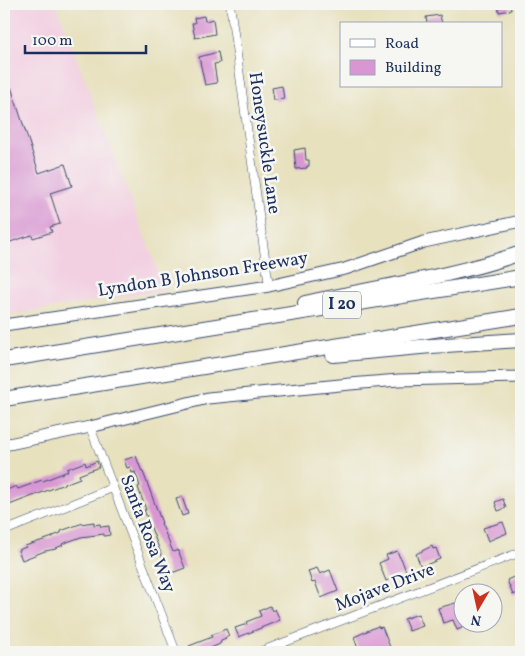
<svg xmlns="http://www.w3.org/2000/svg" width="525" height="656" viewBox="0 0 525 656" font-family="Vollkorn,serif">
<rect width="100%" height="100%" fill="#f6f6f2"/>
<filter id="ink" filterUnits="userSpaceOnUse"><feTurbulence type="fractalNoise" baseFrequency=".02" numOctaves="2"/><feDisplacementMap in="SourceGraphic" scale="10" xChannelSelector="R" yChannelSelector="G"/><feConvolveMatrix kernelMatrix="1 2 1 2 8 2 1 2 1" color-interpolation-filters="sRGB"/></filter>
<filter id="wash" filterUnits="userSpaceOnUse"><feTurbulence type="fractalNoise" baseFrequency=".0096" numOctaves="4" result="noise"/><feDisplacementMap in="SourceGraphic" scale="20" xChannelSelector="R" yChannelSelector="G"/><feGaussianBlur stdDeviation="1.12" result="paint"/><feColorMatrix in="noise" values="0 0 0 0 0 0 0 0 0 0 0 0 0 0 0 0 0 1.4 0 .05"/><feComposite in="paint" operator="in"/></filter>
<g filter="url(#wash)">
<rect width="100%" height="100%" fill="#e7e1be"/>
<path fill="#f2cfe1" d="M4 4H56L165 290 4 316Z"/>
<g id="blocks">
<g fill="#d897d2">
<path d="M498 4H510L511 10 499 12Z"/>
<path d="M440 15 442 24H427L426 17Z"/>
<path d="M204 16 205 21 213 19 215 34 195 38 192 23H195L194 18Z"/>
<path d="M218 52 220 63 214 64 217 83 205 85 199 57Z"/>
<path d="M282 86 284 99 274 100 272 88Z"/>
<path d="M11 87 39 173 65 164 72 186 50 193 60 224 50 227 52 232 33 238 32 235 7 243 4 231V89Z"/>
<path d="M305 148 306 160H309V166H307V168L296 169 294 150Z"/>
<path d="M136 456 142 472H143L162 523H161L173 552 178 550 185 568 169 574 144 510H146L138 487 140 486 135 472 132 473 130 467 127 468 124 460Z"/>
<path d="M97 461 99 467 79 475 80 478 4 507V495L8 493 7 490 16 486 18 489 42 480 43 481 68 471 67 469 85 462 86 466Z"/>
<path d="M182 497 188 514 182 516 176 499Z"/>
<path d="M503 499 506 508 498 511 495 502Z"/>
<path d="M94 522V525L100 524 101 527 109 526 110 535 104 536V534L81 537 62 544 63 545 56 548V549L45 551 22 560 18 550 26 547 25 546 53 537V536L61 533V531L80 524Z"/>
<path d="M503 522 507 533 488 541 483 528Z"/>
<path d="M432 546 433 549 436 548 440 559 421 567 416 554Z"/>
<path d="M397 551 400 558H401L407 574 401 576 400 575 386 581 379 563 388 559 386 555Z"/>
<path d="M317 568 320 574 330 570 338 591 321 598 315 582 312 583 308 571Z"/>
<path d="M518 575V577L521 576V592L513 595 507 580Z"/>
<path d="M459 602 462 614V628L457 630 453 620 443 623 438 608Z"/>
<path d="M270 606 272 611 275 609 280 620 239 637 235 628 247 624 246 622 261 616 259 611Z"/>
<path d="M418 614 423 626 409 631 404 619Z"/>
<path d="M378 626 379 628 382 627 392 652H359L354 637Z"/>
<path d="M226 629 229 636 225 638 226 639 221 641 220 644 201 652H192L189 646 212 637 211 635Z"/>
</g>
</g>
</g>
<g filter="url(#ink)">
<use href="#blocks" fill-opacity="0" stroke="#3a4a6c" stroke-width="1"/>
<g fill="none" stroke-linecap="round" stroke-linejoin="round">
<defs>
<g id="street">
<path d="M230 4 269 286"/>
<path d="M90 427 176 652"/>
<path d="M4 531 112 488"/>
<path d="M259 652 521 552"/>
</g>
<g id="secondary">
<path d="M4 325 269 286 345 269 424 242 521 221"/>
<path d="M4 445 90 427 208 398 350 384 399 380 521 377"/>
</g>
<g id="highway">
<path d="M305 303C377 287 452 277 521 253"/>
<path d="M333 355 431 346 521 340"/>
<path d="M4 360 521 277"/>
<path d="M4 399 521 316"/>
</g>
</defs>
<use href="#street" stroke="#3a4a6c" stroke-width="9"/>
<use href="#secondary" stroke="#3a4a6c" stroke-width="13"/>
<use href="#highway" stroke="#3a4a6c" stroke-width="16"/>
<use href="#street" stroke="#fff" stroke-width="8"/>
<use href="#secondary" stroke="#fff" stroke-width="11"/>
<use href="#highway" stroke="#fff" stroke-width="14"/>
</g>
</g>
<g text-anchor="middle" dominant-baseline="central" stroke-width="5" stroke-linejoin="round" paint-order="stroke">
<rect fill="#f6f6f2" stroke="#5d6b8a" stroke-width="1" x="323" y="291.5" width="38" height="27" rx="4"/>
<g font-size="16" font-weight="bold" fill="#1b2f5e">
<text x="342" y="305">I 20</text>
</g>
<g font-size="18" fill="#1b2f5e" stroke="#f6f6f2">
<text transform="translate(264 143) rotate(82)">Honeysuckle Lane</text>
<text transform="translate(203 275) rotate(-9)">Lyndon B Johnson Freeway</text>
<text transform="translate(147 534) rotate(69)">Santa Rosa Way</text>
<text transform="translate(385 588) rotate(-21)">Mojave Drive</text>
</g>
</g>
<rect width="525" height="656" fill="none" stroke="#f6f6f2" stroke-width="20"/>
<rect x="340" y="22" width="162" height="65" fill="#f6f6f2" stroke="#9ea6b7"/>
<rect x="350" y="39" width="25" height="8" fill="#ffffff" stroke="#9ea6b7"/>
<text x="385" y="48" font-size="15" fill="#1b2f5e">Road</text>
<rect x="350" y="60" width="25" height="15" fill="#d897d2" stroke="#9ea6b7"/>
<text x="385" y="72" font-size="15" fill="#1b2f5e">Building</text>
<g transform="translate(478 608) rotate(189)"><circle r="24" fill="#f6f6f2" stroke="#9ea6b7"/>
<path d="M0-4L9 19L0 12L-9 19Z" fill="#c8321e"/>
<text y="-8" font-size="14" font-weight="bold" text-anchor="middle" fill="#1b2f5e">N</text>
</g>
<path d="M25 45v8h121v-8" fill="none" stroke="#1b2f5e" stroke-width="2.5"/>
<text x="32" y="45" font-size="15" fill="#1b2f5e" stroke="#f6f6f2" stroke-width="4" paint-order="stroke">100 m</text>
</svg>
